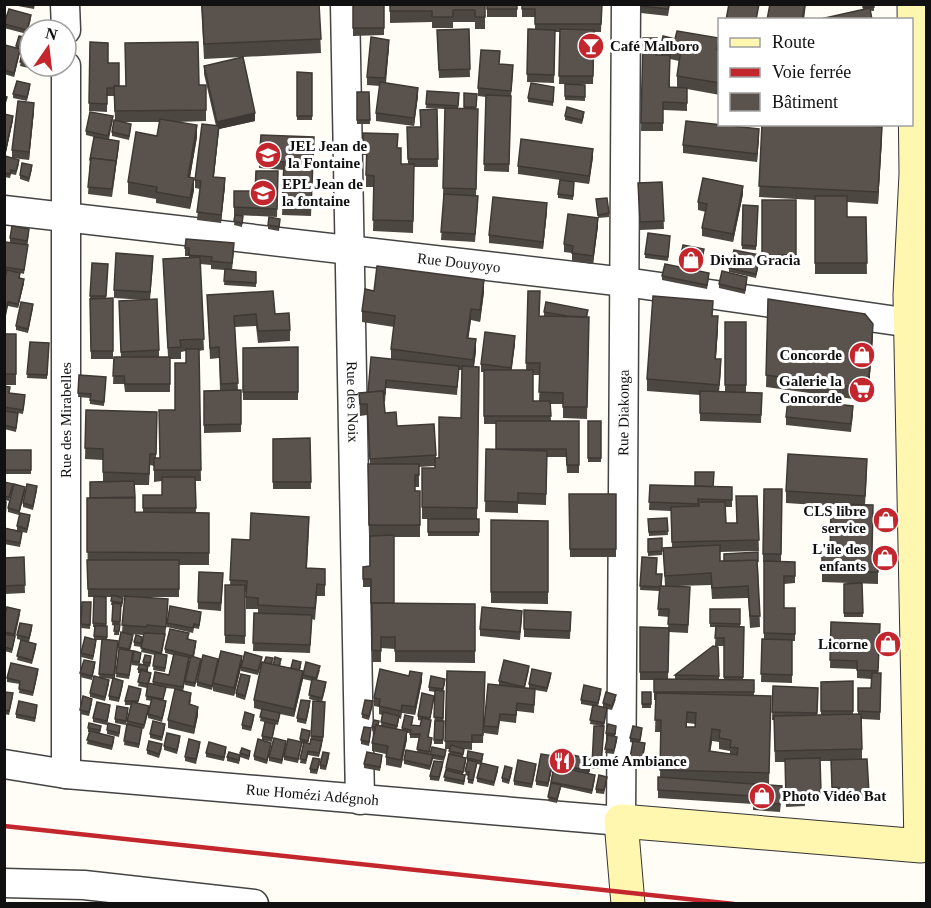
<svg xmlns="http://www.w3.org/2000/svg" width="931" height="908" viewBox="0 0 931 908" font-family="'Times New Roman',serif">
<rect width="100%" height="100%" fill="#fffdf5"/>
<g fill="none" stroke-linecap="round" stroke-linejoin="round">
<defs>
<g id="street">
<path d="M65 4 66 30"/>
<path id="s1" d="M345 4 360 800"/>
<path d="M66 66V774"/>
<path id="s2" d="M4 210 625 282 911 323"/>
<path id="s3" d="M4 764 66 774 621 821 626 4"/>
<path d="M4 883 84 885 254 904"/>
</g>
<path id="secondary" d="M628 904 621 821 921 846 910 295 916 174 914 4"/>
</defs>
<use href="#street" stroke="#444" stroke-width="31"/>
<use href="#secondary" stroke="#333" stroke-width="35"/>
<use href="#street" stroke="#fff" stroke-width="28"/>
<use href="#secondary" stroke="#fff6b0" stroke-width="33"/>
<path stroke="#c4262e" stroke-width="4.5" d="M4 826 734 904"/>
</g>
<g fill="#4d4742" fill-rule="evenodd">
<path d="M18 4H35L34 9 18 6Z"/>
<path d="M201 4H319L321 53 243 57 255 121 219 129 214 177 225 186 221 223 197 220 200 189 195 188V180L216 126 204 74V66L242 57 204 59Z"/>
<path d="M353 4H384V35L353 36Z"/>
<path d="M390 4H485V29H475V22H453V28H432V22L390 23Z"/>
<rect x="487" y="4" width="30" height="13"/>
<path d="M522 4H602L601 32H594L593 84H559L560 32H555L554 83 527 82 528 29H535V17H522Z"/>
<path d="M641 4H670L668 16 641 13Z"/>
<path d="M863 4H874V11L863 10Z"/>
<path d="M31 19 27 34 4 28V23Z"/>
<path d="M469 29 470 77 439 78 437 30Z"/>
<path d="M643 38 657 55H661V46L675 39 719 38 720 95 687 89V111L663 110V131H641ZM670 59 679 61 677 76V87H670Z"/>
<path d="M25 41 24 49 29 50 30 45V66H34L33 69 20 66 23 51H20L14 77 4 74V48H16V46Z"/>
<path d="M90 42 108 63 119 86 206 85V121L177 122 197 137 190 177 194 190 190 209 156 203V199L128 194V182L157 136 160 122H123L131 128 129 140 112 136V132L115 120 114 96H107V112L89 111Z"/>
<path d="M389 47 386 83 418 96 414 126 376 121V113L380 86 367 85V77Z"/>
<path d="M499 64 513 73 511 96 509 172 484 171 486 97 478 96V88Z"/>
<path d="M297 72 312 73V120H297Z"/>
<path d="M565 84 585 85V101L565 100Z"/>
<path d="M30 88 27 101 13 98V94Z"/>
<path d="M427 91 459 93 458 108 464 109V93L477 94 476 109 478 117 476 196 478 204 475 242 441 240 444 196H443L445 109 426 108Z"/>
<path d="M554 91 553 106 528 102V98Z"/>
<path d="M357 92H369L370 124H357Z"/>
<path d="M437 109 438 167H414L413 233 373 231 374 187H366V155H363V133L398 148 401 164H408L407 127H420Z"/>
<path d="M34 111 29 160 12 158V150Z"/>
<path d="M4 114 13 120 5 156 19 164 16 175 11 174 10 178 4 177Z"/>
<path d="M565 116H584L582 124 565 120Z"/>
<path d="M113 120 109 139 119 145 116 167 112 197 88 194 90 159 94 137 86 135V131Z"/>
<path d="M762 124H877L882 138 878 204 847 202V217H866L867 274H815V200L759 197Z"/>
<path d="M759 137 757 162 683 153V145Z"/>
<path d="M314 145 311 216 282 215 284 170 259 168V160Z"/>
<path d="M593 157 589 184 518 174V166Z"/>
<path d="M32 169 29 182 20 179V175Z"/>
<path d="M278 171 277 217 237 215 243 220 242 227 234 225 235 215H234V191H255Z"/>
<path d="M662 182 664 229 640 230 638 183Z"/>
<path d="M574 186 573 200 558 198V194Z"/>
<path d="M743 194 733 242 702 236V228L706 212 698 210V202Z"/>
<path d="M596 199 609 213V217L598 218V226L593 264 572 261V253L564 252V244L598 218Z"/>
<path d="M762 200H796V263H779V267H762Z"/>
<path d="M743 205 758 206 756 250 742 249Z"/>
<path d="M547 211 543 249 489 243V235Z"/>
<path d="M280 223 279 231 268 229V225Z"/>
<path d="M29 233 24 274 20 273V278L24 283 18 308 8 306 5 321 6 326 4 334V281L7 271H4V247L10 242V238Z"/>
<path d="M670 240 668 261 645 258V254Z"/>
<path d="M185 248 234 251 232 270 256 272V287L224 285 225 270 211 269V265L200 264 204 350 199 351 201 481H195L196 512 209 513V565H179V597H137L168 607 165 638 162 654 167 659 165 672 153 670 155 655 141 652 144 635 127 634 133 639 130 651 133 655 129 679 116 677 119 651 118 647 122 632 125 597H120L123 602 122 607H121L119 635H114L115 626 112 625 113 605H111L112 597H106V626H107V639L118 645 115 679 123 685 119 702 109 700V696L113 679 100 678 109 684 105 701 90 697V693L99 678 102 640H95L96 644 93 660 81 657V653L94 640V627H93L94 597H88L87 498H90L103 482V460L85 459 86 410 157 412 156 458H160L175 410 186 363V351L181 352V359H170V392H125L124 384H113L114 357H121L119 309 145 300 114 298V290L153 264 150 300 159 350V357H168L163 259 189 257V256H185ZM150 465 154 466V482L162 481V495H143V512H135L134 485H149Z"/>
<path d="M704 253 700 271 709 277 707 289 662 280V276L679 267V263Z"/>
<path d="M760 259 756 278 729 272V268Z"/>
<path d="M92 263 108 264 106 298H113V359H91L90 299Z"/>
<path d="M747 281 745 294 719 288V284Z"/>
<path d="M374 291 484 292 480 322 471 320 468 338 476 351 474 367H479L477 519H422V468H435V466L419 467V487H415V491H420V537H394V604H475V663L395 662V649L381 648V662H372V611H371V587H363V567L370 566V537H369L368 475 370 464 367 415 360 416 359 393 368 392 391 359V349L394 327 362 322V311ZM459 370H462L461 418 439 458H436V455L397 426 385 413 384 402H385L386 388 457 395Z"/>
<path d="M528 291 539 316H544V312L588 314 587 317H589L587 419 563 418V404H550L551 421H579V473H567L566 457H547L546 505 518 504V513L485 512 486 449H496V424H484V372H481V364L515 344 511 370H526ZM533 375H540L539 401H533Z"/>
<path d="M207 295 275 314 290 330V341L258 343 256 326 235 327 238 390H241V432L204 433V391H220L219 358 210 359Z"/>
<path d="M768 299 873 336 868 401 766 387Z"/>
<path d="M33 308 28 333 16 330V326Z"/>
<path d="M713 316 718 328 716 359 721 371 719 392H725V322H746V393H762L761 423 700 421V395L647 391V379Z"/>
<rect x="4" y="334" width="12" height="51"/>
<path d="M30 342 49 343 47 379 27 378Z"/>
<path d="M298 347V400H243V348Z"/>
<path d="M79 375 106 377 104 406 90 404V398L78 397Z"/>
<path d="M4 386 10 393 25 399 23 414 18 413V417L16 432 4 429Z"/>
<path d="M853 414 851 432 786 425V417Z"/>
<rect x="588" y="421" width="13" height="41"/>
<path d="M310 438 311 489H273V439Z"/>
<rect x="4" y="450" width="27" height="24"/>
<path d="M867 471 865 505 872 554H878V584L822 582V554L830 555 831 506 786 503V491Z"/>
<path d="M4 482 13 488 9 501 4 500Z"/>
<path d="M650 485 732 487V507H725L726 523H736L757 496 759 551 720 552V561L758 566 760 627 750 628 748 598 712 599 711 585 678 586 690 587 688 633 669 632 668 679H675V675L718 647 719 679H724V646H715L716 627H710V609H740V626L744 627 743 679 754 680V696H771L769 784 782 793 780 812 753 810V804L658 798V777H660L661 732H655L656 700H654V680H640V627L668 628 669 617 658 616 659 591 640 590 642 557 656 574 662 586H665L663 548 672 547 671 511 649 510ZM687 723 695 724V727H687ZM712 741 719 742V749L730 751V754L710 751Z"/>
<path d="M782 489 781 562H795V583L784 584V608H795V641H792V683L761 682 762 639H764V562H763V554Z"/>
<path d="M37 490 33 510 23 507V503Z"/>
<path d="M25 491 19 515 8 512V508Z"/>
<path d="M569 494H616V557H570Z"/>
<path d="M667 518 668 535 649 536 648 519Z"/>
<path d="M30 519 27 533 22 532 20 547 4 544V528L17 530V526Z"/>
<rect x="428" y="519" width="51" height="17"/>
<path d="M491 520 548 521V604L491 603Z"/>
<path d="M309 529 307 568 325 569V596H317L315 620 312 619 310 653 253 651 254 613H258V609H246V592H245V644L225 643V585H230L232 539 250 540Z"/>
<path d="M662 538V555L648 556V539Z"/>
<path d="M24 557 25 593 4 594V558Z"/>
<path d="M223 581 221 611 198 609V602Z"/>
<path d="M862 583 863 617H844V584Z"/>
<path d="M82 602H91L90 629 81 628Z"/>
<path d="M524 610 571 612 570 639 524 637Z"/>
<path d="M20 614 12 653 4 651V618Z"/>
<path d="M201 616 199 629 194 628 193 633 167 627V623Z"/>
<path d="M522 618 520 640 480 636V629Z"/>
<path d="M831 622 880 624 878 673H881L880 720 862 719V759H867L869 801 841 802 840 795H832L831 761H820L821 800 805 801V806L786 807 785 762H775L774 720H772L773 686 818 688 817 715H821V682L853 681V714H858V688H871V679L857 678V669L830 668Z"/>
<path d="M32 629 29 642 36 648 32 664 17 660 21 640 17 639V635Z"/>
<path d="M189 637 188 640 196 645 194 657 201 663 195 687 185 685V681L190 659H189L183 690 191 700 190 705 198 715 194 734 168 728V720L175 689 166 688 163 701 166 705 162 722 148 718V714L152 701 146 700 147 688 138 686 141 673H138V669L143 664V662L151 660 150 667 148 666V672L151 677 149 683 153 684V682L169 675 173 655 165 653V649Z"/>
<path d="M142 641 141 647 134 646V642Z"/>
<path d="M141 657 139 666 132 665V661Z"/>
<path d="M262 662H273L272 664 281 663 280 666 291 668 301 666 300 670 303 679 294 717 280 714 278 725 275 724 272 742 262 740V736L265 722 260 721 262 710 254 708V700L261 666 258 675 241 671V667Z"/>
<path d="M218 663 212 690 197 686V682Z"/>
<path d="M242 664 234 696 213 691V683Z"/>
<path d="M95 666 92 680 80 677V673Z"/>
<path d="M320 670 317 680 326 686 322 702H325L323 741H322V745L319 757 308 755 306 764 300 763 303 744 302 743 298 763 284 760V756L300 742V739L310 735 308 743 310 744 311 736 321 702 309 699 312 681 303 679V675Z"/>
<path d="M529 670 525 688H529V684L551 677 547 692 535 690 534 713 517 711 516 723 500 721 498 735 484 733V726L499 685V681Z"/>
<path d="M447 671 485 672 483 743H472V750L464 749 463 757 466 762 463 774 465 779 464 785 444 781 446 768 450 749H445Z"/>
<path d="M38 673 33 696 19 693 20 684 7 682V678Z"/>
<path d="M250 680 245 700 236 697V693Z"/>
<path d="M422 681 415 715 402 713 401 719 399 718 397 729 402 730V728L413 721 412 725 420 726 422 721 418 720V716L434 700 430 720 431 724 428 737 432 742 429 754H446L444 761 433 759 430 770 404 764V760L417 752 419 738H410V733H407V739L401 768 386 765V754L372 751V743L375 731H372V727L381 726 382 715 379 714V707L374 706V698Z"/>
<path d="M445 683 443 691 444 695 443 744H434L435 692 429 691V687Z"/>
<path d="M4 692 13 697 9 715 4 714Z"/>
<rect x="642" y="692" width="9" height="16"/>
<path d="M141 693 138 703 149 710 144 729 142 728 139 748 124 745 127 721 131 705H125V701Z"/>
<path d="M601 693 598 706 603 707V703L616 699 612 710 607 709 604 726 601 769H592L594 726H601L590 724 592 706 581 704V700Z"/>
<path d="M92 703 89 716 80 714V710Z"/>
<path d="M310 705 306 724 297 722V718Z"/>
<path d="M373 705 369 720 362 718V714Z"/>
<path d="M37 709 35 722 16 718V714Z"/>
<path d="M110 709 107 725 93 722V718Z"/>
<path d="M128 712 126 725 115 723V719Z"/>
<path d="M254 719 251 731 242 729V725Z"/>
<path d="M88 728 101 730 100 733 114 741 112 750 87 744 89 732H88Z"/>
<path d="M165 728 162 741 150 738V734Z"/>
<path d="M107 730H120L119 737 107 734Z"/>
<path d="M616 730 615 737 617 741 614 754 605 753 608 737H606V733Z"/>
<path d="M371 732 369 746 361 744V740Z"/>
<path d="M642 732 640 742 645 747 642 764 630 762 633 743 630 742V738Z"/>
<path d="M180 740 177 754 164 750V746Z"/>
<path d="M286 745 282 764 269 761V757Z"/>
<path d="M200 746 196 764 185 761V757Z"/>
<path d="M271 747 267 764 254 760V756Z"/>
<path d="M162 748 159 758 147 754V750Z"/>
<path d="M226 751 224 761 206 757V753Z"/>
<path d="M240 753 250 755 249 760 240 757Z"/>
<path d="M227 757 240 759 239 764 227 761Z"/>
<path d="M329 757 326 770 320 769V765Z"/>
<path d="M467 758H483L482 763 498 771 494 786 477 782V778L481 765 477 764 473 784 468 783V776L465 775 468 762H467Z"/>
<path d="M382 759 380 771 364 768V764Z"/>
<path d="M554 760 548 787 536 785V781Z"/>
<path d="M320 763 317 774 310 773V769Z"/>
<path d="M591 763 589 774 595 779 592 794 561 787 557 803 548 801 554 766 557 767V764Z"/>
<path d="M443 766 439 781 430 780V776Z"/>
<path d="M536 768 532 788 514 785V781Z"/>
<path d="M512 772 509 784 502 782V778Z"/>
<path d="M607 781 604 794 596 793V789Z"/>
</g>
<g fill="#3f3936">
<path d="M805 4H806L804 20H802Z"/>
<path d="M389 40V47L385 86V78Z"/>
<path d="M20 49V53L14 77V73Z"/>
<path d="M418 88V96L414 126V118Z"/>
<path d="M34 103V111L29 160V152Z"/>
<path d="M255 113V121L219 129 213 185 217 122Z"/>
<path d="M13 116V120L5 157V153Z"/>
<path d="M197 125V137L188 189V177Z"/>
<path d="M882 127V138L878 204V192Z"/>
<path d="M759 129V137L757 162V154Z"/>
<path d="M119 141V145L116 167 112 197 116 161Z"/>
<path d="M593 149V157L589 184V176Z"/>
<path d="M194 178V190L190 209V198Z"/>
<path d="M225 178V186L221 223V215Z"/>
<path d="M743 186V194L733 242V234Z"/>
<path d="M547 203V211L543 249V242Z"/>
<path d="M598 218V226L593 264V256Z"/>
<path d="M24 279V283L18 308V304Z"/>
<path d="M484 280V292L480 322V310Z"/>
<path d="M471 309V320L467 349V338Z"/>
<path d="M718 316V328L715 370V359Z"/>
<path d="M873 324V336L868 401V389Z"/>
<path d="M515 336V344L511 376V368Z"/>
<path d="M476 339V351L473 372V360Z"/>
<path d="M25 487V491L19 515V511Z"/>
<path d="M242 656V664L234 696V688Z"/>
<path d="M189 657V662L183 691V687Z"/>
<path d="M303 671V679L294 717V709Z"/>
<path d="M422 673V681L415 715V707Z"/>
<path d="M198 707V715L194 734V727Z"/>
<path d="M712 729V741L709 762V751Z"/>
<path d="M407 731V739L401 768V760Z"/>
<path d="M554 756V760L548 787V783Z"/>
</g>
<g fill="#5a524d" stroke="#3f3936" stroke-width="1.5" fill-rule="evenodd">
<path d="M202 4H319L321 39 204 44Z"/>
<rect x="353" y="4" width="31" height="24"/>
<path d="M390 4H485V17H475V10H453V17H432V11H390Z"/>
<rect x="487" y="4" width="30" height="5"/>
<path d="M522 4H602L601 24H535V9H522Z"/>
<path d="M641 4H669L668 9 641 6Z"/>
<path d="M729 4H759L756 20H726Z"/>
<path d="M770 4H805L802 20H767Z"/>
<rect x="863" y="4" width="11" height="3"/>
<path d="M870 8 872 20H816Z"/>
<path d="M9 9 31 15 27 30 4 24Z"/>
<path d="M469 29 470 69 439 70 437 30Z"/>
<path d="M528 29 555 30 554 75 527 74Z"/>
<path d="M560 29 594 30 593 76H559Z"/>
<path d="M677 31 719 38 717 50H720V83L677 76 681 49 661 46 663 36 675 39Z"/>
<path d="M19 36 25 37 23 47 16 46Z"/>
<path d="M371 37 389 40 385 78 367 77Z"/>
<path d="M643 38H657L656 55H670L669 87 687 88V103L663 102V123H641Z"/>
<path d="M90 42 108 43V63H119V86H114V88H107V104L89 103Z"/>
<path d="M198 42 199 85H206V110L115 111 114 86H126L125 43Z"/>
<path d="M5 45 20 49 14 73 4 70V48Z"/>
<path d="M23 49 30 50V64L20 62Z"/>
<path d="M481 50 500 51 499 64 513 65 511 91 478 88Z"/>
<path d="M243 57 255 113 217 122 204 66Z"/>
<path d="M297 72 312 73V116H297Z"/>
<path d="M17 81 30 84 27 97 13 94Z"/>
<path d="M380 82 418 88 414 118 376 113Z"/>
<path d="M531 83 554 87 553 102 528 98Z"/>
<path d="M565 84 585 85V97L565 96Z"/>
<path d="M427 91 459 93 458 106 426 104Z"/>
<path d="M357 92H369L370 120H357Z"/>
<path d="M464 93 477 94 476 107H464Z"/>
<path d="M486 95 511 96 509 164H484Z"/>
<path d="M4 96 7 97 4 107Z"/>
<path d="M18 101 34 103 29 152 12 150Z"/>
<path d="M567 107 584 112 582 120 565 116Z"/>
<path d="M445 108 478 109 476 189 443 188Z"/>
<path d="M437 109 438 159H408L407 127H421L420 110Z"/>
<path d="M90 112 113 116 108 136 86 131Z"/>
<path d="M4 114 13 116 5 153H4Z"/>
<path d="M160 119 197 125 188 177 194 178 190 198 156 192 157 187 128 182 136 132 157 136Z"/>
<path d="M114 120 131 124 129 136 112 132Z"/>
<path d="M686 121 759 129 757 154 683 145Z"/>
<path d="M202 124 219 126 213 177 225 178 221 215 197 212 201 181 195 180Z"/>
<path d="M762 124H844L882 127 878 192 759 186Z"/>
<path d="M363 133 398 134 397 148H401V164H414L413 221 373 220 374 176 366 175 367 144H363Z"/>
<path d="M261 135 314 137 311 208 282 207 284 162 259 160Z"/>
<path d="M94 137 119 141 116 163V161L91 158 90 159Z"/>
<path d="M521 139 593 149 589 176 518 166Z"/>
<path d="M5 156 19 160 16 171 11 170 10 174 4 173Z"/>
<path d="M91 158 116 161 112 189 88 187Z"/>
<path d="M22 163 32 165 29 178 20 175Z"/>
<path d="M256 171H278L277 209 234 207V191H255Z"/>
<path d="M703 178 743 186 733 234 702 228 707 204 698 202Z"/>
<path d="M560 180 574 182 573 196 558 194Z"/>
<path d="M662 182 664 221 640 222 638 183Z"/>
<path d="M444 194 478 196 475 234 441 232Z"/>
<path d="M815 196H847V217H866L867 263H815Z"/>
<path d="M493 197 547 203 543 242 489 235Z"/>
<path d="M607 198 609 213 598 215 596 199Z"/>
<path d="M762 200H796V255H779V259H762Z"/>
<path d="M743 205 758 206 756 246 742 245Z"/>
<path d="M568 214 598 218 593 256 572 253 573 246 564 244Z"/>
<path d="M235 215 243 216 242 223 234 221Z"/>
<path d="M269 217 280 219 279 227 268 225Z"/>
<path d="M12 226 29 229 27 241 10 238Z"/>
<path d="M648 233 670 236 668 257 645 254Z"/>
<path d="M186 239 234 243 232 263 211 261 212 257 189 255V248H185Z"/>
<path d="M5 242 28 245 24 270 4 267Z"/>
<path d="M683 245 704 249 700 268 679 263Z"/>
<path d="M734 250 760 255 756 274 729 268Z"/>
<path d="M116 253 153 256 150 292 114 290Z"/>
<path d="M200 257 204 339 180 340 181 347 168 348 163 259Z"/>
<path d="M92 263 108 264 106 296H90Z"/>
<path d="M665 264 709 273 707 285 662 276Z"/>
<path d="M377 266 484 280 480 310 471 309 467 338 476 339 473 360 391 349 395 316 362 311 365 289 374 291Z"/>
<path d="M225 269 256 272V283L224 281Z"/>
<path d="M7 270 20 273 19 278 24 279 18 304 8 302 4 318V281Z"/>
<path d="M722 271 747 277 745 290 719 284Z"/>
<path d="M273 291 275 314 289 313 290 330 258 331 256 314 234 316 238 383 221 384 219 347 210 348 207 295Z"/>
<path d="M528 291H540L539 316 589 317 587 407H563V393L539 392 540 363H526Z"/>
<path d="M653 296 713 301 712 316H718L715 359H721L719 385 647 379Z"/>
<path d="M113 298V351H91L90 299Z"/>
<path d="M157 299 159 350 121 352 119 301Z"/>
<path d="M768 299 865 314 873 324 868 389 766 375Z"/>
<path d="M21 302 33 304 28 329 16 326Z"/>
<path d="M546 302 588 310 586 317 567 316 544 312Z"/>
<rect x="725" y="322" width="21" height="63"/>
<path d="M485 332 515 336 511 368 481 364Z"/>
<rect x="4" y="334" width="12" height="40"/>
<path d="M30 342 49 343 47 375 27 374Z"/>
<path d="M298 347V392H243V348Z"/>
<path d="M186 349H199L201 470H154V458H160L159 410H175V363H186Z"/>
<path d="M114 357H170V384H125L124 376H113Z"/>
<path d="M371 357 459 366 457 387 386 380 385 394H383V391L368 392Z"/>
<path d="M462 366 479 367 477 508 422 507V468H435V458H439V417L461 418Z"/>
<path d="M484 370H533V401H550L551 416H484Z"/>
<path d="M79 375 106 377 104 402 90 400 91 394 78 393Z"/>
<path d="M4 386 10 387 9 393 25 395 23 410 4 407Z"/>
<path d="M241 390V424L204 425V391Z"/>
<path d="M383 391 385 413 396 412 397 426 434 424 436 455 370 459 367 404H360L359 393Z"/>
<path d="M700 391 762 393 761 415 700 413Z"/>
<path d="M788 399 853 406 851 424 786 417Z"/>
<path d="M86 410 157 412 156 454H150L149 474 103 472V449L85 448Z"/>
<path d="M4 411 18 413 16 428 4 425Z"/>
<path d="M496 421H579V465H567L566 449H496Z"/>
<rect x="588" y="421" width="13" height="37"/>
<path d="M310 438 311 482H273V439Z"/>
<path d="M486 449 547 451 546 494 518 493V502L485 501Z"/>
<rect x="4" y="450" width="27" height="20"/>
<path d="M788 454 867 459 865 496 786 491Z"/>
<path d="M368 464H419V475H415V491H420V525H369Z"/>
<path d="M695 472H714L713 487 695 486Z"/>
<path d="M162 477H195L196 508H143V495H162Z"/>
<path d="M134 481 135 497 90 498V482Z"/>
<path d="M4 482 13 484 9 497 4 496Z"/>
<path d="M14 484 25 487 19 511 8 508Z"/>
<path d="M27 484 37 486 33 506 23 503Z"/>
<path d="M650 485 732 487V500L698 499V504L649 502Z"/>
<path d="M764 489H782L781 554H763Z"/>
<path d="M569 494H616V549H570Z"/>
<path d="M736 496H757L759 540 672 542 671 507 699 506V502H725L726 523H737Z"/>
<path d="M87 498H135V512L209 513V553L87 552Z"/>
<path d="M4 502H6L5 519H4Z"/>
<path d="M831 504 873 505 872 553 878 554V572L822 571V554L830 555Z"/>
<path d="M20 513 30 515 27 529 17 526Z"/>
<path d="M251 513 309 517 306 568 325 569V585L317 584 315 608 258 605V598L246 597 247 581 230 580 232 539 250 540Z"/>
<path d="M667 518 668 531 649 532 648 519Z"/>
<rect x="428" y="519" width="51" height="13"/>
<path d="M491 520 548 521V592H491Z"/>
<path d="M4 528 22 532 20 543 4 540Z"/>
<path d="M394 535V603H371V579H363V567L370 566V536Z"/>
<path d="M662 538V551L648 552V539Z"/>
<path d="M720 545V561L757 560 760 616H750L748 586 712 588 711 573 665 576 663 548Z"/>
<path d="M758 552V562L757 560 724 561V554Z"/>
<path d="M24 557 25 585 4 586V558Z"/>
<path d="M642 557 657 558 656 574H662L661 586H660L659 587 640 586Z"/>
<path d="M87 560H179V589H88Z"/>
<path d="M764 561 795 562V576H784V608H795V634L764 633Z"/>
<path d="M199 572 223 573 221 603 198 602Z"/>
<path d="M862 583 863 613H844V584Z"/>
<path d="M225 585H245V636L225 635Z"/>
<path d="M660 586 690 587 688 625 668 624 669 609H658Z"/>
<path d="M112 595 123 598 122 603 111 601Z"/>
<path d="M94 596 106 597V624L93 623Z"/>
<path d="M125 596 168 599 166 627 147 625 146 627 122 625Z"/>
<path d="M82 602H91L90 625 81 624Z"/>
<path d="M113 603 121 604 120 622 112 621Z"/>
<path d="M372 603 475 604V651H395V637H381V651L372 650Z"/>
<path d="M170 606 201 612 199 625 194 624 193 628 167 623Z"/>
<path d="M7 607 20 610 14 634 4 632V618Z"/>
<path d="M482 607 522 611 520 632 480 629Z"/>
<path d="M710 609H740V624L710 623Z"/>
<path d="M524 610 571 612 570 631 524 629Z"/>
<path d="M254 613 312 615 310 645 253 643Z"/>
<path d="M831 622 880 624 878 671 857 670V661L830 660Z"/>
<path d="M20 623 32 625 29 638 17 635Z"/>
<path d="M115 624H120L119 631H114Z"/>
<path d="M95 626H107V637L94 636Z"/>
<path d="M716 626 744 627 743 677H724V638H715Z"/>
<path d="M640 627 669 628 668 672H640Z"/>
<path d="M170 629 189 633 187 639 196 641 193 656 165 649Z"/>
<path d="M121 632 133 635 129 649 118 647Z"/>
<path d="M144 633 165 634 161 653 141 648Z"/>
<path d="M4 634 15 636 12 649 4 647Z"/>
<path d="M136 635 142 637 141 643 134 642Z"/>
<path d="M85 637 96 640 93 656 81 653Z"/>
<path d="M102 639 118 641 114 675 99 674Z"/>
<path d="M762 639 792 640V675L761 674Z"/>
<path d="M21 640 36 644 32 660 17 656Z"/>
<path d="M713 646 718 647 719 676 675 675Z"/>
<path d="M119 649 133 651 129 675 116 673Z"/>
<path d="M134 651 141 653 139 662 132 661Z"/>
<path d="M221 651 242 656 234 688 213 683Z"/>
<path d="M245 652 262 657 258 671 241 667Z"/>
<path d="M155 653 167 655 165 668 153 666Z"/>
<path d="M174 654 189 657 183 687 153 682 155 672 169 675Z"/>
<path d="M145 655 151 656 150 663 143 662Z"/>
<path d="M203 655 218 659 212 686 197 682Z"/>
<path d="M191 656 201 659 195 683 185 681Z"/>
<path d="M266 657 273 658 271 664 264 663Z"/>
<path d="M275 657 281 659 279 666 273 665Z"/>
<path d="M84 660 95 662 92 676 80 673Z"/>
<path d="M293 660 301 662 299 670 291 668Z"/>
<path d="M504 660 529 666 524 687 499 681Z"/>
<path d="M262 662 303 671 294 709 254 700Z"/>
<path d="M306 662 320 666 316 678 303 675Z"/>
<path d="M11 663 38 669 33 692 19 689 20 681 7 678Z"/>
<path d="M140 664 148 666 147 670 138 669Z"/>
<path d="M380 669 409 676 410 671 422 673 415 707 402 705 401 711 379 706 380 699 374 698Z"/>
<path d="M532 669 551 673 547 688 529 684Z"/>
<path d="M141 670 151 673 148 684 138 682Z"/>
<path d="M447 671 485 672 483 735H472V742L445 741Z"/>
<path d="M872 673H881L880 712 858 711V688H871Z"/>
<path d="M241 674 250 676 245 696 236 693Z"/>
<path d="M94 676 109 680 105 697 90 693Z"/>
<path d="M431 676 445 679 443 689 429 687Z"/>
<path d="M113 678 123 681 119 698 109 696Z"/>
<path d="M312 679 326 682 322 698 309 695Z"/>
<path d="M654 679 754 680V692H654Z"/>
<path d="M853 681V711H821V682Z"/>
<path d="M148 683 166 687 163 699 146 696Z"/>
<path d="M488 684 535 689 534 705 517 703 516 715 500 714 498 727 484 726Z"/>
<path d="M584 685 601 689 598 703 581 700Z"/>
<path d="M129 686 141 689 138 701H125Z"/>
<path d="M773 686 818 688 817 713 772 712Z"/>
<path d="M175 689 191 693 189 704 198 707 194 727 168 720Z"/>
<path d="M435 690 444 691 443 718 434 717Z"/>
<path d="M4 692 13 693 9 711 4 710Z"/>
<path d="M606 692 616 695 612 706 603 703Z"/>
<rect x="642" y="692" width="9" height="12"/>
<path d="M422 693 434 696 430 718 418 716Z"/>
<path d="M656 693 771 696 769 773 660 770 661 720H655ZM687 712 696 713 695 727H686ZM712 729 720 730 719 738 731 740 730 747 738 748 737 755 709 751Z"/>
<path d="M83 696 92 699 89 712 80 710Z"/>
<path d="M152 698 166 701 162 718 148 714Z"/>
<path d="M301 700 310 701 306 720 297 718Z"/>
<path d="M365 700 373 701 369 716 362 714Z"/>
<path d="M19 701 37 705 35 718 16 714Z"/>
<path d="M313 701 325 702 323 737 311 736Z"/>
<path d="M97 702 110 705 107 721 93 718Z"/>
<path d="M132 702 149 706 144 725 127 721Z"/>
<path d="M593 705 607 708 604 723 590 720Z"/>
<path d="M117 706 128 708 126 721 115 719Z"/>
<path d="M262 709 280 713 278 721 260 717Z"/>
<path d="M245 712 254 715 251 727 242 725Z"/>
<path d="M383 712 399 716 397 726 381 722Z"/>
<path d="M861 714 862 749 775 751 774 716Z"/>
<path d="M405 715 413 717 411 725 420 726 422 718 431 720 428 737 432 738 429 752 417 749 420 734H410L411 730 402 728Z"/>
<path d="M374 720 379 721 378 725H376V727H372Z"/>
<path d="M153 721 165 724 162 737 150 734Z"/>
<path d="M435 721H444L443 740H434Z"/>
<path d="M265 722 275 724 272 738 262 736Z"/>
<path d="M89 723 101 726 100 730 88 728Z"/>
<path d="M108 723 120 726 119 733 107 730Z"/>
<path d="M127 724 142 728 139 744 124 741Z"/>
<path d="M608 724 616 726 615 734 606 733Z"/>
<path d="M376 725 407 731 401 760 386 757 388 746 372 743Z"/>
<path d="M594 726H604L601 765H592Z"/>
<path d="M633 726 642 728 640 740 630 738Z"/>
<path d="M364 727 371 728 369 742 361 740Z"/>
<path d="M302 729 310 731 308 741 300 739Z"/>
<path d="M90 731 114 737 112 746 87 740Z"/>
<path d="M167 733 180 736 177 750 164 746Z"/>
<path d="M608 735 617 737 614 750 605 749Z"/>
<path d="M274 738 286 741 282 760 269 757Z"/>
<path d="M189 739 200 742 196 759 185 757Z"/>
<path d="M258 739 271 743 267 760 254 756Z"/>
<path d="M288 739 302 742 298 759 284 756Z"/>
<path d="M311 739 322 741 319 753 308 751 306 760 300 759 304 742 310 744Z"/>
<path d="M149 741 162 744 159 754 147 750Z"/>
<path d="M633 741 645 743 642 760 630 758Z"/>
<path d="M209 742 226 747 224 757 206 753Z"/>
<path d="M451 745 464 749 463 754 449 751Z"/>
<path d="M432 747 446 750 444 757 430 754Z"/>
<path d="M242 748 250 751 249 756 240 753Z"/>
<path d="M406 750 433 755 430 766 404 760Z"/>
<path d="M468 751 483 754 481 761 467 758Z"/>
<path d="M229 752 240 755 239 760 227 757Z"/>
<path d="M323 752 329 753 326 766 320 765Z"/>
<path d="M367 752 382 755 380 767 364 764Z"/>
<path d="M559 752 591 759 589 771 557 764Z"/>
<path d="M449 754 466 758 463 772 446 768Z"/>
<path d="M541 754 554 756 548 783 536 781Z"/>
<path d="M313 758 320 759 317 770 310 769Z"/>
<path d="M820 758 821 792 804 793 805 798 786 799 785 759Z"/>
<path d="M867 759 869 793 841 794 840 788 832 787 831 760Z"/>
<path d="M468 760 477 762 473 780 468 779 469 772 465 771Z"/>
<path d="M518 760 536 764 532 784 514 781Z"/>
<path d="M434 761 443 762 439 777 430 776Z"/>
<path d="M481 763 498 767 494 782 477 778Z"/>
<path d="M505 766 512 768 509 780 502 778Z"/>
<path d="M554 766 595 775 592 790 551 782Z"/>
<path d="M446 770 465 775 464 781 444 777Z"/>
<path d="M599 775 607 777 604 790 596 789Z"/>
<path d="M658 777 782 786 780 804 753 802V796L658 790Z"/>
<path d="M551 783 561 785 557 799 548 797Z"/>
</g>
<defs>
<symbol id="bar-disc" viewBox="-11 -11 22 22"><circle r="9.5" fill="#c4262e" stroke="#fff"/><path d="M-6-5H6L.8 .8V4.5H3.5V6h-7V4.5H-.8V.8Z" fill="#fff"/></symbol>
<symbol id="school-disc" viewBox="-11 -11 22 22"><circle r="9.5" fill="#c4262e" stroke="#fff"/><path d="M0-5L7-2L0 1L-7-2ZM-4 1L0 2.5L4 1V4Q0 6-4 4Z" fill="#fff"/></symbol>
<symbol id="shop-disc" viewBox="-11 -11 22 22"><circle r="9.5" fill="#c4262e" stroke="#fff"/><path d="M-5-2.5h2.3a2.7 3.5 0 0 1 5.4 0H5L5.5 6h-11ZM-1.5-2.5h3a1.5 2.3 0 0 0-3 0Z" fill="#fff"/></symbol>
<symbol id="supermarket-disc" viewBox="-11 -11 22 22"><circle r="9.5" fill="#c4262e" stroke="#fff"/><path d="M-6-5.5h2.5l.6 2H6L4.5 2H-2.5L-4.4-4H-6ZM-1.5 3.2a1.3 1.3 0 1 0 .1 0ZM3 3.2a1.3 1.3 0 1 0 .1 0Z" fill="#fff"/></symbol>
<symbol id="restaurant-disc" viewBox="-11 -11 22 22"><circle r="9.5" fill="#c4262e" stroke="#fff"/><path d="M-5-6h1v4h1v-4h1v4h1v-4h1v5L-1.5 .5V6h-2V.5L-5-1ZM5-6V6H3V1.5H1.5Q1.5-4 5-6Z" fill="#fff"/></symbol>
</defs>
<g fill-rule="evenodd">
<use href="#bar-disc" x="576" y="31" width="30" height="30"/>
<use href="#school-disc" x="253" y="140" width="30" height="30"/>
<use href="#school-disc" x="248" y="178" width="30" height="30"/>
<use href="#shop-disc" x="676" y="245" width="30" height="30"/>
<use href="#shop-disc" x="847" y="340" width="30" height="30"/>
<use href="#supermarket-disc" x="847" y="375" width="30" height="30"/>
<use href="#shop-disc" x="871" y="505" width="30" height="30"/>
<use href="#shop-disc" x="870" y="543" width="30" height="30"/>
<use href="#shop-disc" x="873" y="629" width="30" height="30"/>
<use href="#restaurant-disc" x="547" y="746" width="30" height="30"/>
<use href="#shop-disc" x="747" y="781" width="30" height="30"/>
</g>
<g text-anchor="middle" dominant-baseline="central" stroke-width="6" stroke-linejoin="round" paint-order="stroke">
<g font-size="15" font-weight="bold" fill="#111" stroke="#fff" text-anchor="start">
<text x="610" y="46">Café Malboro</text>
<text x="288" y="146">JEL Jean de<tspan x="288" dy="17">la Fontaine</tspan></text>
<text x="282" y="184">EPL Jean de<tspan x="282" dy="17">la fontaine</tspan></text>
<text x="710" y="260">Divina Gracia</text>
<text x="842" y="355" text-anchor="end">Concorde</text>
<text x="842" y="381" text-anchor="end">Galerie la<tspan x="842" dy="17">Concorde</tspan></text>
<text x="866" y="511" text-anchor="end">CLS libre<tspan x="866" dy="17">service</tspan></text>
<text x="866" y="549" text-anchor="end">L'ile des<tspan x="866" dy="17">enfants</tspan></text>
<text x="868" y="644" text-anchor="end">Licorne</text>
<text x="582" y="761">Lomé Ambiance</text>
<text x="782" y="796">Photo Vidéo Bat</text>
</g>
<g font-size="15" fill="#111" stroke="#fff">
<text stroke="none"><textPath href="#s2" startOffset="458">Rue Douyoyo</textPath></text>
<text stroke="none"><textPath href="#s1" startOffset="398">Rue des Noix</textPath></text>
<text stroke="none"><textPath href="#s3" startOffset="1028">Rue Diakonga</textPath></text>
<text transform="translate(66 420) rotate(-90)">Rue des Mirabelles</text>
<text stroke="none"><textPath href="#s3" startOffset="310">Rue Homézi Adégnoh</textPath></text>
</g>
</g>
<rect width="931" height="908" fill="none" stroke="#111111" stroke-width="12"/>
<rect x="718" y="18" width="195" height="108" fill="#ffffff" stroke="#a0a0a0" stroke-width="1.5"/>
<rect x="730" y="38" width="30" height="9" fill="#fff6b0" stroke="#a0a0a0" stroke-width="1.5"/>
<text x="772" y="48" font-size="18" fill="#111111">Route</text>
<rect x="730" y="68" width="30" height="9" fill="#c4262e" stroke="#a0a0a0" stroke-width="1.5"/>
<text x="772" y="78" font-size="18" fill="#111111">Voie ferrée</text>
<rect x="730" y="93" width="30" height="18" fill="#5a524d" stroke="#a0a0a0" stroke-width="1.5"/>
<text x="772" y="108" font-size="18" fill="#111111">Bâtiment</text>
<g transform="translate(48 48) rotate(14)"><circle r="28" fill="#ffffff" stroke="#a0a0a0" stroke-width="1.5"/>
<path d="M0-4.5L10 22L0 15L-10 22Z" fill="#c4262e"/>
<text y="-9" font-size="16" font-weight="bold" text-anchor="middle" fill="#111111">N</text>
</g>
</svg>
